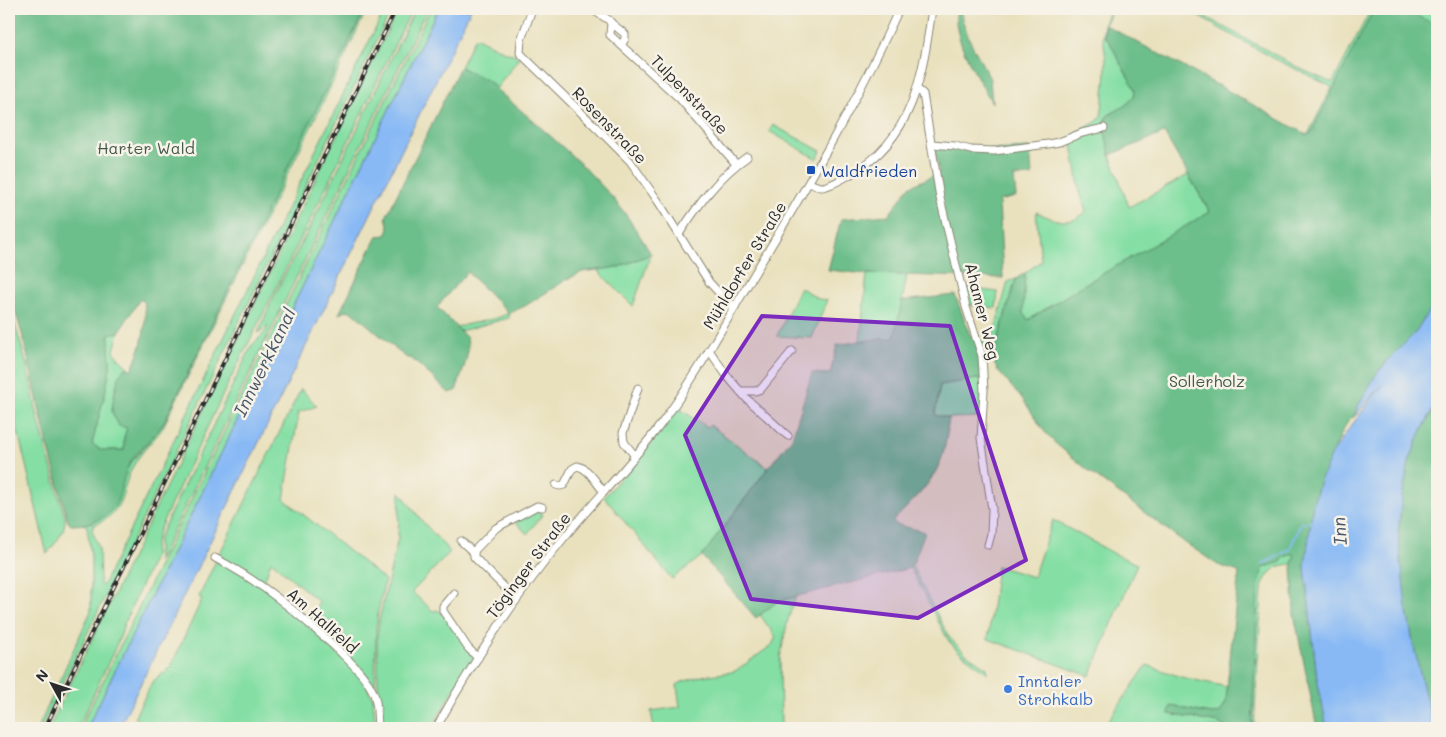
<svg xmlns="http://www.w3.org/2000/svg" width="1446" height="737" viewBox="0 0 1446 737" font-family="Mali,sans-serif">
<rect width="100%" height="100%" fill="#f7f3e8"/>
<filter id="ink" filterUnits="userSpaceOnUse"><feTurbulence type="fractalNoise" baseFrequency=".02" numOctaves="2"/><feDisplacementMap in="SourceGraphic" scale="10" xChannelSelector="R" yChannelSelector="G"/><feConvolveMatrix kernelMatrix="1 2 1 2 8 2 1 2 1" color-interpolation-filters="sRGB"/></filter>
<filter id="wash" filterUnits="userSpaceOnUse"><feTurbulence type="fractalNoise" baseFrequency=".0096" numOctaves="4" result="noise"/><feDisplacementMap in="SourceGraphic" scale="20" xChannelSelector="R" yChannelSelector="G"/><feGaussianBlur stdDeviation="1.12" result="paint"/><feColorMatrix in="noise" values="0 0 0 0 0 0 0 0 0 0 0 0 0 0 0 0 0 1.4 0 .05"/><feComposite in="paint" operator="in"/></filter>
<g filter="url(#wash)">
<rect width="100%" height="100%" fill="#e9e1be"/>
<g fill="#85dfa4" stroke="#588568">
<path d="M365 9H367L332 84 162 429C153 441 142 451 135 463 119 489 128 511 94 525L92 530 99 549 100 584 102 586 103 585 385 9H392L41 728H38L91 611V557L87 526 83 524 93 522 133 460 159 430 165 420Z"/>
<path d="M398 9H412L314 212 225 390 159 530 155 543 154 557 124 624 121 635 79 726 77 728H49Z"/>
<path d="M415 9H427L158 562V540L162 531 252 345 265 332 268 325 258 333 275 294 313 221Z"/>
<path d="M430 9H438L87 728H80Z"/>
<path d="M1110 9H1113L1105 25V37L1109 41 1135 89C1135 103 1118 109 1107 116L1105 119V127L1076 133 1096 122 1101 117C1103 100 1106 83 1106 66 1106 41 1097 34 1110 9Z"/>
<path d="M1185 9H1191L1303 70 1330 82H1333L1371 9H1374L1311 133 1308 134 1332 87 1273 58Z"/>
<path d="M1415 9H1437V25L1419 18 1415 14Z"/>
<path d="M475 37 507 53 514 54 519 58 496 89 490 82 460 67Z"/>
<path d="M773 125 821 151 817 159 769 131Z"/>
<path d="M1105 129 1110 155 1129 207 1188 175 1210 212 1085 284 1028 320 1023 312 1025 273 1041 261 1036 212C1054 220 1071 228 1086 211L1080 192 1071 138Z"/>
<path d="M651 254 633 306 601 274 599 270 619 267Z"/>
<path d="M867 274 907 275 895 338 860 341Z"/>
<path d="M1016 279 992 359H990L984 353 980 340H992L1008 282Z"/>
<path d="M800 287 818 299 827 300 812 338 777 336Z"/>
<path d="M965 288 998 292 996 308 968 305Z"/>
<path d="M9 304 26 362 39 422 65 518C66 532 54 544 47 554L9 394Z"/>
<path d="M509 313V318L460 331 456 327 497 318Z"/>
<path d="M119 332 114 351 118 358 129 368C116 371 113 400 112 413L127 428 124 437V450H101L92 444 107 385 110 367 108 334Z"/>
<path d="M983 378 981 417 949 418 935 415 940 385Z"/>
<path d="M301 389 317 406 299 412 284 499 385 580 378 612 376 630 375 695 368 681 308 621 319 602 271 561 263 585 286 605 362 677 373 699 376 728H135L139 722 135 717 137 712 152 682 170 668 202 599 199 597 209 575Z"/>
<path d="M677 407 707 427 710 425 768 468 702 556 672 579 604 497 649 446Z"/>
<path d="M400 492 423 522 450 552 412 592 433 611 437 610 442 613 474 657 431 728H379L377 637 379 621 398 538Z"/>
<path d="M536 509 543 514 527 534 514 520Z"/>
<path d="M1053 520 1115 554 1137 564 1090 676 988 639 997 566 1033 577Z"/>
<path d="M1292 554H1295L1292 564C1275 565 1267 572 1262 588L1254 728H1252L1258 589 1262 572 1265 567 1281 562 1284 557Z"/>
<path d="M912 566 949 637 966 654 987 668 988 673 959 652 948 640 910 568Z"/>
<path d="M796 597 788 619 780 658 781 728H654L651 711 680 707 677 685 682 682 702 676 732 672 737 670 772 645 776 637 760 615 778 601Z"/>
<path d="M1147 665 1181 677 1227 687 1226 702 1220 713 1211 714 1171 706 1169 714 1219 723 1224 727V728H1103Z"/>
</g>
<g fill="#6cbe8a" stroke="#4c745a" fill-rule="evenodd">
<path d="M9 9H365L165 420C155 437 138 449 129 465 123 477 122 490 117 502 109 519 89 525 71 525L68 522 44 430 24 340 11 298 9 285ZM140 299 144 302C148 325 141 349 132 369 129 369 127 367 124 369 118 372 112 404 112 411 113 416 117 421 119 426L127 428 124 437V450H101L92 444 107 385 110 367 109 334 119 332Z"/>
<path d="M957 9H961L962 19 970 41 990 79 992 103C979 79 950 37 957 9Z"/>
<path d="M1374 9H1415V14L1419 17 1437 25V302L1425 317 1414 334 1391 357 1377 373 1359 404 1354 417 1350 418 1344 428 1321 479 1313 504 1305 567 1317 678 1327 728H1317L1294 614 1292 564 1295 555 1293 554 1284 557 1281 562 1265 567 1262 572 1258 589 1252 728H1224V727L1219 723 1169 714V712L1171 706 1211 714 1220 713 1226 702 1227 687 1239 572 1218 565 1184 542 1094 475 1055 443 1044 431 1024 401 998 371 992 359 1016 279 1025 273 1023 312 1028 320 1085 284 1210 212 1164 133 1110 155C1108 143 1101 126 1107 116 1118 109 1135 103 1135 90L1109 41 1105 37V25L1223 88 1307 135 1311 133Z"/>
<path d="M460 67 490 82 496 89C533 121 571 152 604 188 623 208 637 231 651 254L619 267 582 272 566 280 525 306 509 313 467 272 437 307 467 338C471 355 461 374 456 391L449 393 430 375 411 358H407L403 355 356 315 348 310 339 314 377 236 386 235 389 229 386 217Z"/>
<path d="M938 147 968 151 1030 148 1032 176 1014 177 1016 197 999 201 1003 278 867 274 828 270 841 219 889 215 909 187 939 173 935 151Z"/>
<path d="M955 295 970 335 977 340 983 378 940 385 935 415 949 418C947 432 946 447 941 460 932 484 911 503 893 521L895 524 925 532 912 566 910 568 778 601 756 618 702 556 768 468 792 438 812 373 830 374 837 345 860 341 894 338 902 301Z"/>
<path d="M1437 406V728H1433L1415 652 1406 607 1398 533 1402 497 1409 462 1419 436 1432 412Z"/>
</g>
<g fill="#88b9f5" stroke="#5a7290">
<path d="M438 9H471L119 728H87Z"/>
<path d="M1437 302V401L1419 436 1409 462 1402 497 1398 533 1406 607 1415 652 1433 728H1327L1317 678 1305 567 1313 504 1321 479 1332 454 1348 430 1383 384 1354 417 1359 404 1377 373 1391 357 1414 334 1425 317Z"/>
</g>
<g fill="none" stroke-linecap="round" stroke-linejoin="round">
<path stroke="#88b9f5" stroke-width="2" d="M1262 564 1271 560 1290 549 1301 523 1313 521"/>
</g>
</g>
<g filter="url(#ink)">
<g fill="none" stroke-linecap="round" stroke-linejoin="round">
<defs>
<g id="minor">
<path d="M532 9 521 40 520 53 598 129 630 161 658 201 709 282 721 295 735 307"/>
<path d="M591 9 609 20 611 23 610 35 680 99 736 164"/>
<path d="M610 22 625 34V39L621 45"/>
<path d="M917 89 923 94 940 198 966 307 982 356 984 391 981 438 992 509 991 534 988 545"/>
<path d="M932 144 955 146 971 150 994 151 1048 144 1059 142 1082 133 1104 128"/>
<path d="M809 183C812 184 816 186 820 187 828 188 844 178 851 174 914 139 923 73 932 9"/>
<path d="M679 234C699 204 718 177 747 157"/>
<path d="M709 350 727 376 747 399 788 436"/>
<path d="M740 391H755L761 389 792 351"/>
<path d="M635 456 624 442 623 433 638 388"/>
<path d="M556 485 560 486 564 485 572 469 577 466C589 468 596 483 604 492"/>
<path d="M461 541 474 553V557L517 600"/>
<path d="M474 553V551L496 528 537 506 542 507"/>
<path d="M215 558C260 581 298 613 335 647 349 661 366 675 374 694 378 705 377 717 378 728"/>
<path d="M454 593 443 606V611L468 648 478 658"/>
<path d="M436 728C473 662 515 597 563 539 595 500 631 464 661 424 698 374 727 319 759 266 809 183 859 98 899 9"/>
</g>
</defs>
<use href="#minor" stroke="#8a8674" stroke-width="9"/>
<use href="#minor" stroke="#fff" stroke-width="7"/>
<defs>
<path id="rail" d="M45 728 396 9"/>
</defs>
<use href="#rail" stroke="#2b2b2b" stroke-width="4"/>
<use href="#rail" stroke="#f7f3e8" stroke-width="2" stroke-dasharray="5.5" stroke-linecap="butt"/>
</g>
</g>
<path fill="#7b2cbf" fill-opacity="0.2" stroke="#7b2cbf" stroke-width="4" stroke-linejoin="round" d="M762 316 950 326 1026 560 918 618 751 599 685 435Z"/>
<rect fill="#1a4fb4" stroke="#f7f3e8" stroke-width="2" x="806" y="165" width="10" height="10" rx="2.5"/>
<circle fill="#3f7fe0" stroke="#f7f3e8" stroke-width="2" cx="1008" cy="689" r="5"/>
<g text-anchor="middle" dominant-baseline="central" stroke-width="5" stroke-linejoin="round" paint-order="stroke">
<g font-size="16" fill="#2b2b2b" stroke="#f7f3e8">
<text transform="translate(690 94) rotate(46)">Tulpenstraße</text>
<text transform="translate(610 125) rotate(46)">Rosenstraße</text>
<text transform="translate(744 265) rotate(-59)">Mühldorfer Straße</text>
<text transform="translate(983 311) rotate(76)">Ahamer Weg</text>
<text transform="translate(528 565) rotate(-53)">Töginger Straße</text>
<text transform="translate(323 620) rotate(42)">Am Hallfeld</text>
</g>
<g font-size="16" fill="#425849" stroke="#f7f3e8">
<text x="146" y="147">Harter Wald</text>
<text x="1207" y="380">Sollerholz</text>
</g>
<g font-size="16" fill="#164399" stroke="#f7f3e8" text-anchor="start">
<text x="821" y="170">Waldfrieden</text>
</g>
<g font-size="16" fill="#366cbe" stroke="#f7f3e8" text-anchor="start">
<text x="1018" y="680">Inntaler<tspan x="1018" dy="18">Strohkalb</tspan></text>
</g>
<g font-size="18" font-style="italic" fill="#475668" stroke="#f7f3e8">
<text transform="translate(264 362) rotate(-64)">Innwerkkanal</text>
<text transform="translate(1339 531) rotate(-94)">Inn</text>
</g>
</g>
<rect width="1446" height="737" fill="none" stroke="#f7f3e8" stroke-width="30"/>
<g transform="translate(52 684) rotate(310)" stroke="#f7f3e8" stroke-width="4" paint-order="stroke">
<path d="M0-4L9 19L0 12L-9 19Z" fill="#2b2b2b"/>
<text y="-8" font-size="14" font-weight="bold" text-anchor="middle" fill="#2b2b2b">N</text>
</g>
</svg>
